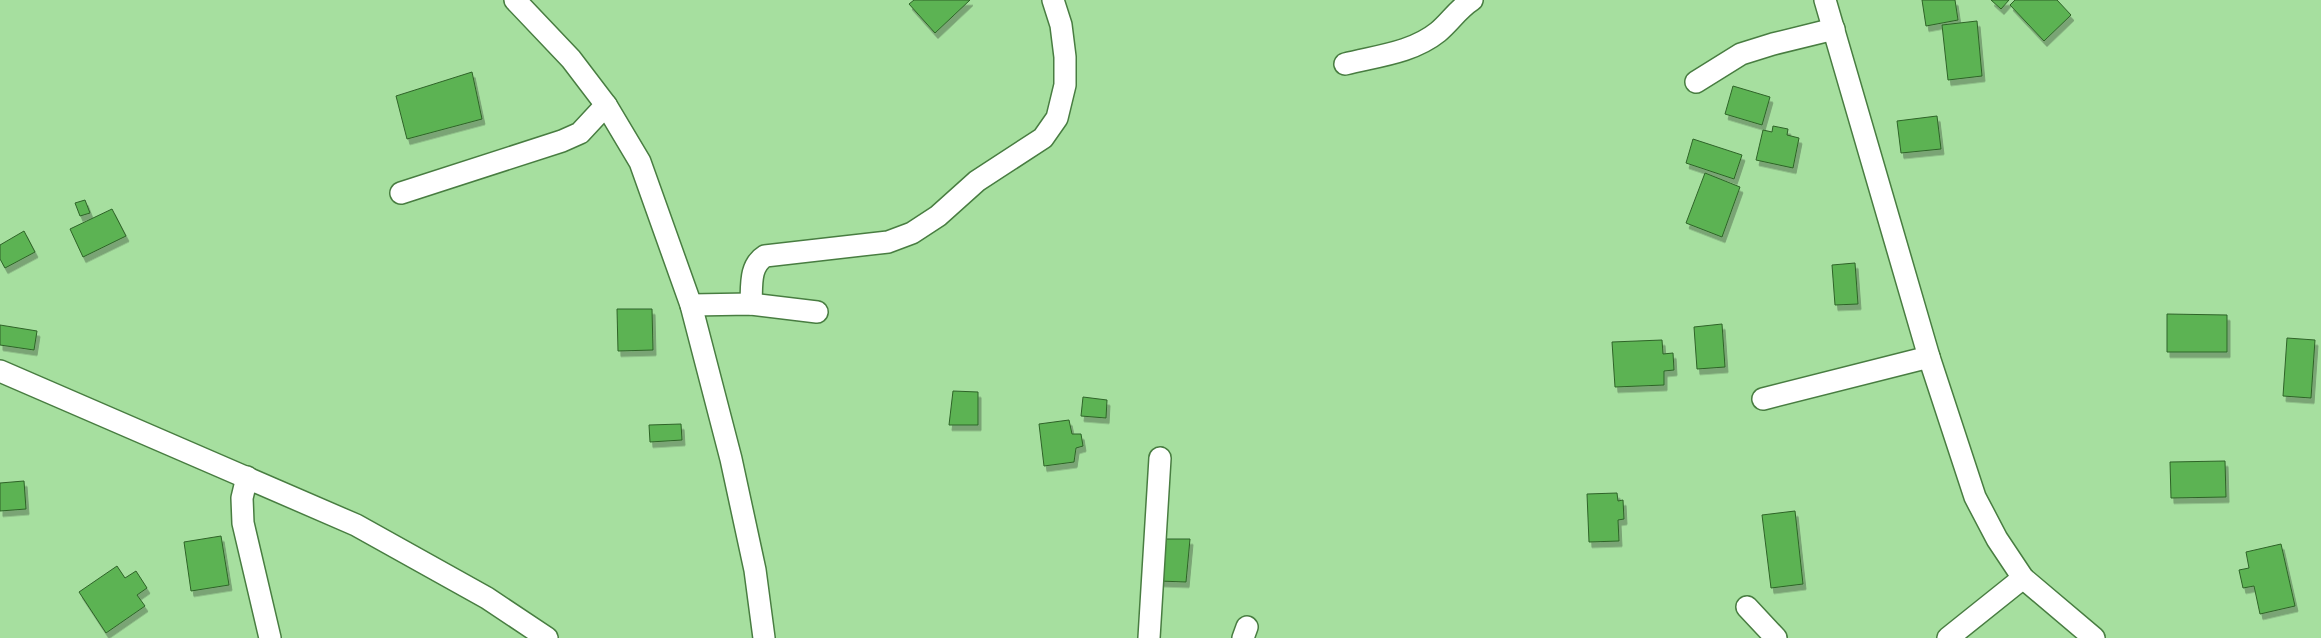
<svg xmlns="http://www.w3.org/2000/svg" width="2321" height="638" viewBox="0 0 2321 638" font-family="Overpass,sans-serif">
<defs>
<filter id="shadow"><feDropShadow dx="3" dy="5.5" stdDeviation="0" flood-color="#0004"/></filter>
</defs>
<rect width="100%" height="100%" fill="#a6df9f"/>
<g fill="#5cb353" stroke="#2e6328" filter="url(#shadow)">
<path d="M914 0H970L935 33 909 4Z"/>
<path d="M1922 0H1955L1958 20 1926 26Z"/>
<path d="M1991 0H2009L2001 9Z"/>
<path d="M2015 0H2057L2071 15 2044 41 2010 5Z"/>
<path d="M1977 21 1982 76 1948 80 1942 25Z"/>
<path d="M472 72 482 119 407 139 396 96Z"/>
<path d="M1733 86 1770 97 1762 125 1725 114Z"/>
<path d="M1937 116 1941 149 1901 153 1897 121Z"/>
<path d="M1773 126 1788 129 1787 135 1799 138 1793 168 1756 160 1763 130 1772 132Z"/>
<path d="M1693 139 1742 155 1734 179 1686 163Z"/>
<path d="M1705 173 1740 187 1722 237 1686 223Z"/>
<path d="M85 200 90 213 80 216 75 203Z"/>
<path d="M112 209 126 236 83 257 70 229Z"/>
<path d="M24 231 35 252 5 268 0 259V245Z"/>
<path d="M1855 263 1858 304 1835 305 1832 265Z"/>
<path d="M617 309H652L653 350 618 351Z"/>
<path d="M2167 314 2227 315V352H2167Z"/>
<path d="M1722 324 1725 367 1697 369 1694 327Z"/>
<path d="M0 325 37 331 34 350 0 345Z"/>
<path d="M2287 338 2315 340 2311 398 2283 396Z"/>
<path d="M1662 340 1663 354 1673 353 1674 370 1664 371V385L1615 387 1612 342Z"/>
<path d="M953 391 978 392V425H949Z"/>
<path d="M1083 397 1107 400 1106 418 1081 416Z"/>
<path d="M1069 420 1072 434H1081L1083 446 1076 448 1074 462 1044 466 1039 424Z"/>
<path d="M681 424 682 440 650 442 649 425Z"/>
<path d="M2225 461 2226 497 2171 498 2170 462Z"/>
<path d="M24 481 26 509 0 511V483Z"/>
<path d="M1617 493 1618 501 1623 500 1624 519 1618 520 1619 541 1589 542 1587 494Z"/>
<path d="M1795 511 1803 584 1771 588 1762 515Z"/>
<path d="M221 536 229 585 191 591 184 542Z"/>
<path d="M1166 539H1190L1186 582 1159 581Z"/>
<path d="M2281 544 2295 606 2260 614 2254 586 2243 588 2239 570 2249 568 2246 552Z"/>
<path d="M117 566 125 578 136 571 147 588 137 595 145 606 106 633 79 592Z"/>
</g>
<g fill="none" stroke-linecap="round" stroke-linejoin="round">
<defs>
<g id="minor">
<path d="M515 0 571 59 606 105 640 162 691 305 731 459 755 570 764 638"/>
<path d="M1825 0 1929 357 1975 497 1997 539 2023 578 2094 638"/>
<path d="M1345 64C1376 56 1412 53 1438 32 1450 22 1458 9 1472 0"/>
<path d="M1696 82 1741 54 1773 44 1834 29"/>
<path d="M401 193 562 141 580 133 606 105"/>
<path d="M751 304C752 286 749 266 765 256L888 242 912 233 938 216 977 181 1043 138 1057 118 1065 85V57L1061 25 1053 0"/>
<path d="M691 305 751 304 817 312"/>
<path d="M0 371 356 525 487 598 547 638"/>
<path d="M1763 399 1929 357"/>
<path d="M247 477 242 498 243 523 270 638"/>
<path d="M1747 607 1776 638"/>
<path d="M1149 638 1160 458"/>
<path d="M1243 638 1247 627"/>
<path d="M1948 638 2023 578"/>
</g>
</defs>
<use href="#minor" stroke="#487d41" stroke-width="24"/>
<use href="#minor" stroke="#fff" stroke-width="21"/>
</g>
</svg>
